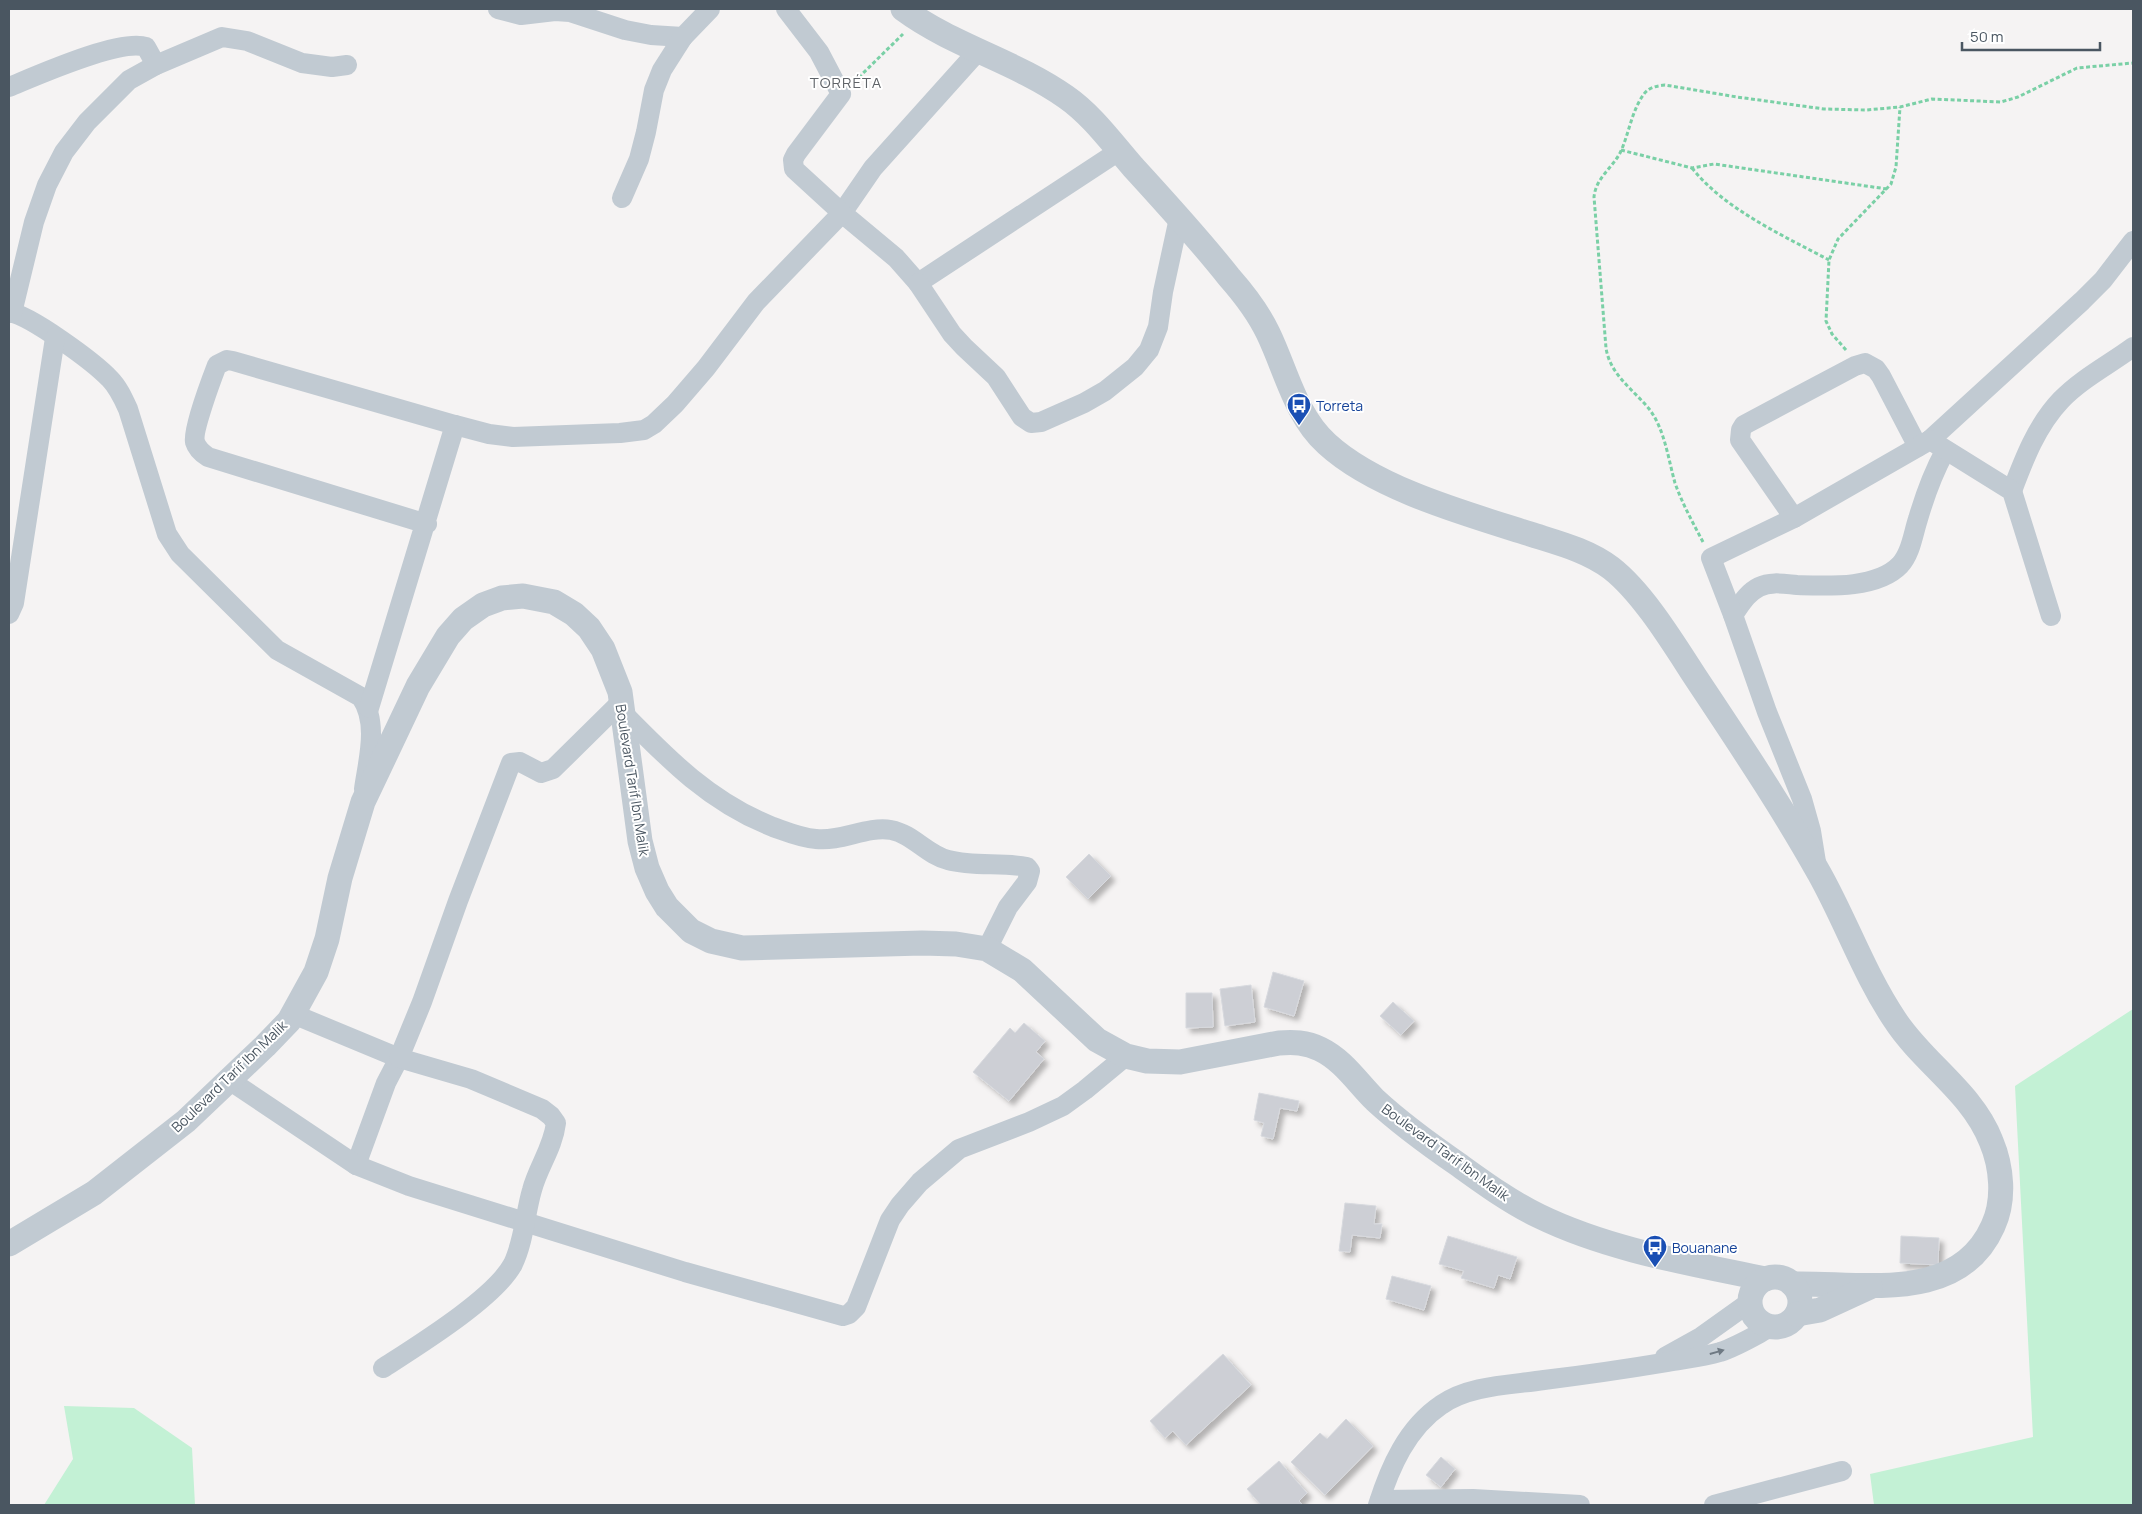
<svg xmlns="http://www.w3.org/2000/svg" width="2142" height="1514" viewBox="0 0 2142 1514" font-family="Manrope,sans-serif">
<defs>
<filter id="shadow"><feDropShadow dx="4.5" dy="4.5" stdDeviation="2.5" flood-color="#0004"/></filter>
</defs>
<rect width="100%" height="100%" fill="#f5f3f3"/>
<g fill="#c3f1d5">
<path d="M2133 1009V1505H1874L1870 1474 2033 1437 2015 1086Z"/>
<path d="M64 1406 134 1408 192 1448 195 1505H44L73 1459Z"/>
</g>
<g fill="#cdcfd5" stroke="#d7d9de" filter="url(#shadow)">
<path d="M1089 854 1111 876 1088 899 1066 877Z"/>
<path d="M1273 972 1304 981 1294 1016 1264 1007Z"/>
<path d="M1251 985 1255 1022 1225 1026 1220 989Z"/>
<path d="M1186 993H1212L1213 1027 1186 1028Z"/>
<path d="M1393 1002 1414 1021 1401 1035 1380 1016Z"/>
<path d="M1024 1023 1045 1041 1036 1052 1044 1059 1009 1101 973 1072 1010 1028 1015 1033Z"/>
<path d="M1259 1093 1299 1101 1297 1111 1280 1108 1273 1139 1261 1136 1264 1123 1254 1120Z"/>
<path d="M1345 1203 1376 1206 1374 1224H1382L1380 1238 1352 1235 1350 1252 1339 1251Z"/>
<path d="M1448 1236 1517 1257 1510 1279 1498 1275 1494 1288 1461 1278 1464 1271 1439 1264Z"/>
<path d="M1901 1236 1939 1238 1938 1265 1900 1263Z"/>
<path d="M1392 1276 1431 1286 1424 1310 1386 1299Z"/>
<path d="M1223 1354 1251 1385 1186 1445 1173 1431 1165 1438 1150 1421Z"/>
<path d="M1346 1419 1373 1446 1325 1495 1291 1462 1320 1433 1327 1439Z"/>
<path d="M1441 1457 1455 1469 1441 1487 1426 1475Z"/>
<path d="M1279 1461 1307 1493 1299 1501 1303 1505H1261L1247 1489Z"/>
</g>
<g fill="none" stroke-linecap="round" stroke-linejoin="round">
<g stroke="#7ad0a6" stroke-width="3" stroke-dasharray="4 2.5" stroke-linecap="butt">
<path d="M854 82 903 34"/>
<path d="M1621 150 1692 168 1714 164 1728 166 1887 189"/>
<path d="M1692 168C1724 209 1784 236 1829 260"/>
<path d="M1846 350 1832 334 1826 321 1829 260 1838 239 1891 184 1896 167 1900 107"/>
<path d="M1703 542C1693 523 1682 503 1675 483 1668 458 1665 431 1650 410 1634 390 1610 375 1606 348L1594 197C1596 177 1613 168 1621 151 1629 133 1632 110 1644 94 1649 87 1657 86 1665 85L1737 97 1824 109 1866 110 1900 107 1932 99 2001 102 2018 97 2077 68 2133 63"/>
</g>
<g stroke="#c1cad2" stroke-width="20">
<path d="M498 9 521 15 555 11 570 12 625 30 651 35 683 37 710 9"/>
<path d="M979 50 873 168 842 213 896 258 918 283 1119 151"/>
<path d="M9 87C36 76 120 38 146 47L156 65"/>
<path d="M622 198 639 159 646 132 654 90 662 70 683 37"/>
<path d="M918 283 952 334 964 347 996 377 1022 417 1031 423 1041 422 1084 403 1105 391 1135 367 1149 350 1158 327 1163 292 1179 218"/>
<path d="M9 312C30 315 94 362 110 379 118 387 123 398 128 409L167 534 180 554 277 650 361 697C379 723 368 760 364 789"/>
<path d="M12 313 34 222 47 185 64 152 87 122 129 80 156 65 222 37 247 41 302 63 332 67 347 65"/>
<path d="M455 425 489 434 513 437 620 433 644 430 654 424 675 404 706 368 756 302 842 213 794 169 793 160 796 154 841 94 819 52 786 9"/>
<path d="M1930 440 2082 301 2103 280 2133 241"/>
<path d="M2012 491C2024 459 2037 425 2061 400 2081 379 2110 364 2133 347"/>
<path d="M1794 518 1740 440 1741 430 1744 425 1855 366 1865 363 1876 369 1881 376 1918 447"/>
<path d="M9 614 14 603 55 338"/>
<path d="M1733 615C1741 604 1747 593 1759 587 1771 581 1785 584 1797 585 1827 586 1877 589 1900 565 1911 553 1913 534 1918 519 1925 495 1933 473 1945 451"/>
<path d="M369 708 455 425 233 361 227 360 217 365C212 378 192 431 195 442 197 449 202 453 208 457L427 524"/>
<path d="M623 713C669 760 710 802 773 827 787 832 801 838 816 839 842 842 866 826 891 830 913 834 927 855 948 860 974 867 1001 862 1027 867L1030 871 1027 882 1008 907 987 949"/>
<path d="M1816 862 1811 831 1802 799 1767 712 1733 615 1711 558 1794 518 1930 440 2012 491 2051 616"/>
<path d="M293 1014 399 1058 386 1083 356 1165"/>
<path d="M229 1080 356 1165 409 1186 685 1272 843 1316 849 1314 856 1307 890 1220 900 1205 920 1182 959 1149 1029 1122 1063 1106 1085 1090 1126 1056"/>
<path d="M1665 1357 1701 1337 1750 1302"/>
<path d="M383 1368C417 1346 495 1298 513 1264 524 1241 525 1214 532 1190 538 1167 553 1148 556 1123L551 1116 542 1109 471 1079 399 1058 422 1002 458 901 511 763 520 762 541 773 553 769 621 702"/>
<path d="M1380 1500 1473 1499 1580 1505"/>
<path d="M1378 1505C1390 1467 1407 1428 1441 1405 1469 1385 1511 1385 1544 1380 1585 1375 1626 1369 1668 1362 1685 1359 1703 1357 1720 1352 1738 1346 1754 1336 1771 1327"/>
<path d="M1714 1505 1842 1471"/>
</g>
<g stroke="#c1cad2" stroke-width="25">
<path d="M903 9C953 46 1015 61 1066 97 1092 115 1112 143 1133 167 1166 203 1199 239 1229 277 1244 294 1258 312 1268 333 1286 370 1295 415 1327 444 1376 489 1467 514 1530 534 1558 543 1587 550 1611 568 1642 592 1672 641 1694 675 1737 740 1781 805 1819 873 1846 921 1864 974 1895 1020 1923 1063 1972 1092 1991 1141 2002 1167 2005 1200 1993 1226 1958 1305 1861 1282 1792 1284"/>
<path d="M9 1244 94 1193 186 1121 265 1046 289 1021 316 972 327 939 340 878 363 802 418 686 448 636 463 619 483 605 502 598 523 596 554 602 574 614 589 628 603 649 620 692 640 841 647 868 657 891 667 907 691 931 711 941 742 948 922 943 956 944 987 949 1022 970 1097 1040 1126 1056 1147 1061 1180 1062 1279 1043C1293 1042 1306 1042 1320 1049 1343 1060 1357 1082 1375 1100 1401 1124 1430 1145 1459 1165 1484 1183 1510 1202 1539 1216 1609 1250 1689 1263 1765 1279"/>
<circle cx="1775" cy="1302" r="25"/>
<path d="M1797 1314 1820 1310 1870 1287"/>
</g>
</g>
<defs><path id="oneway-solid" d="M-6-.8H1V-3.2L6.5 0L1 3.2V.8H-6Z" transform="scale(1.25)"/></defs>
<use fill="#6e7983" href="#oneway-solid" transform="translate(1717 1352) rotate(-16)"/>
<defs>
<symbol id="bus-pin" viewBox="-11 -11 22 30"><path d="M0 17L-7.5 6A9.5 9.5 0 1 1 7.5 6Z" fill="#1a4fb4" stroke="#fff"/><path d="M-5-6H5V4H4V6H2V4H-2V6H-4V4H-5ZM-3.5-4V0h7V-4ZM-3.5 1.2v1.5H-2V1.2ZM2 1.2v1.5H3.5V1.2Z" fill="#fff"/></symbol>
</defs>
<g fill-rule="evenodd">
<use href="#bus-pin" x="1285" y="391" width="28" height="38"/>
<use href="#bus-pin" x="1641" y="1233" width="28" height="38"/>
</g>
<g text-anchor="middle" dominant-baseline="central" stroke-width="4" stroke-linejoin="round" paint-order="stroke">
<g font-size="14" fill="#164399" stroke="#fff" text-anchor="start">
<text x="1316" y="405">Torreta</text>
<text x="1672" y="1247">Bouanane</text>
</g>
<g font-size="14" fill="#4a5661" stroke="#fff">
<text transform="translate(633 780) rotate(81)">Boulevard Tarif Ibn Malik</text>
<text transform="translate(229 1076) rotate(-44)">Boulevard Tarif Ibn Malik</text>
<text transform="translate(1446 1152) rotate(36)">Boulevard Tarif Ibn Malik</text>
</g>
<g font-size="15" letter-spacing="1" fill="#5f6368" stroke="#fff">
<text x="846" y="82">TORRÉTA</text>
</g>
</g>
<rect width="2142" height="1514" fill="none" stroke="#4a5661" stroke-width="20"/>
<path d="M1962 42v8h138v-8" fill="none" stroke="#4a5661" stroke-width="2.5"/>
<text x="1970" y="42" font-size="15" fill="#4a5661" stroke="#ffffff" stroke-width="4" paint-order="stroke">50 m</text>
</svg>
